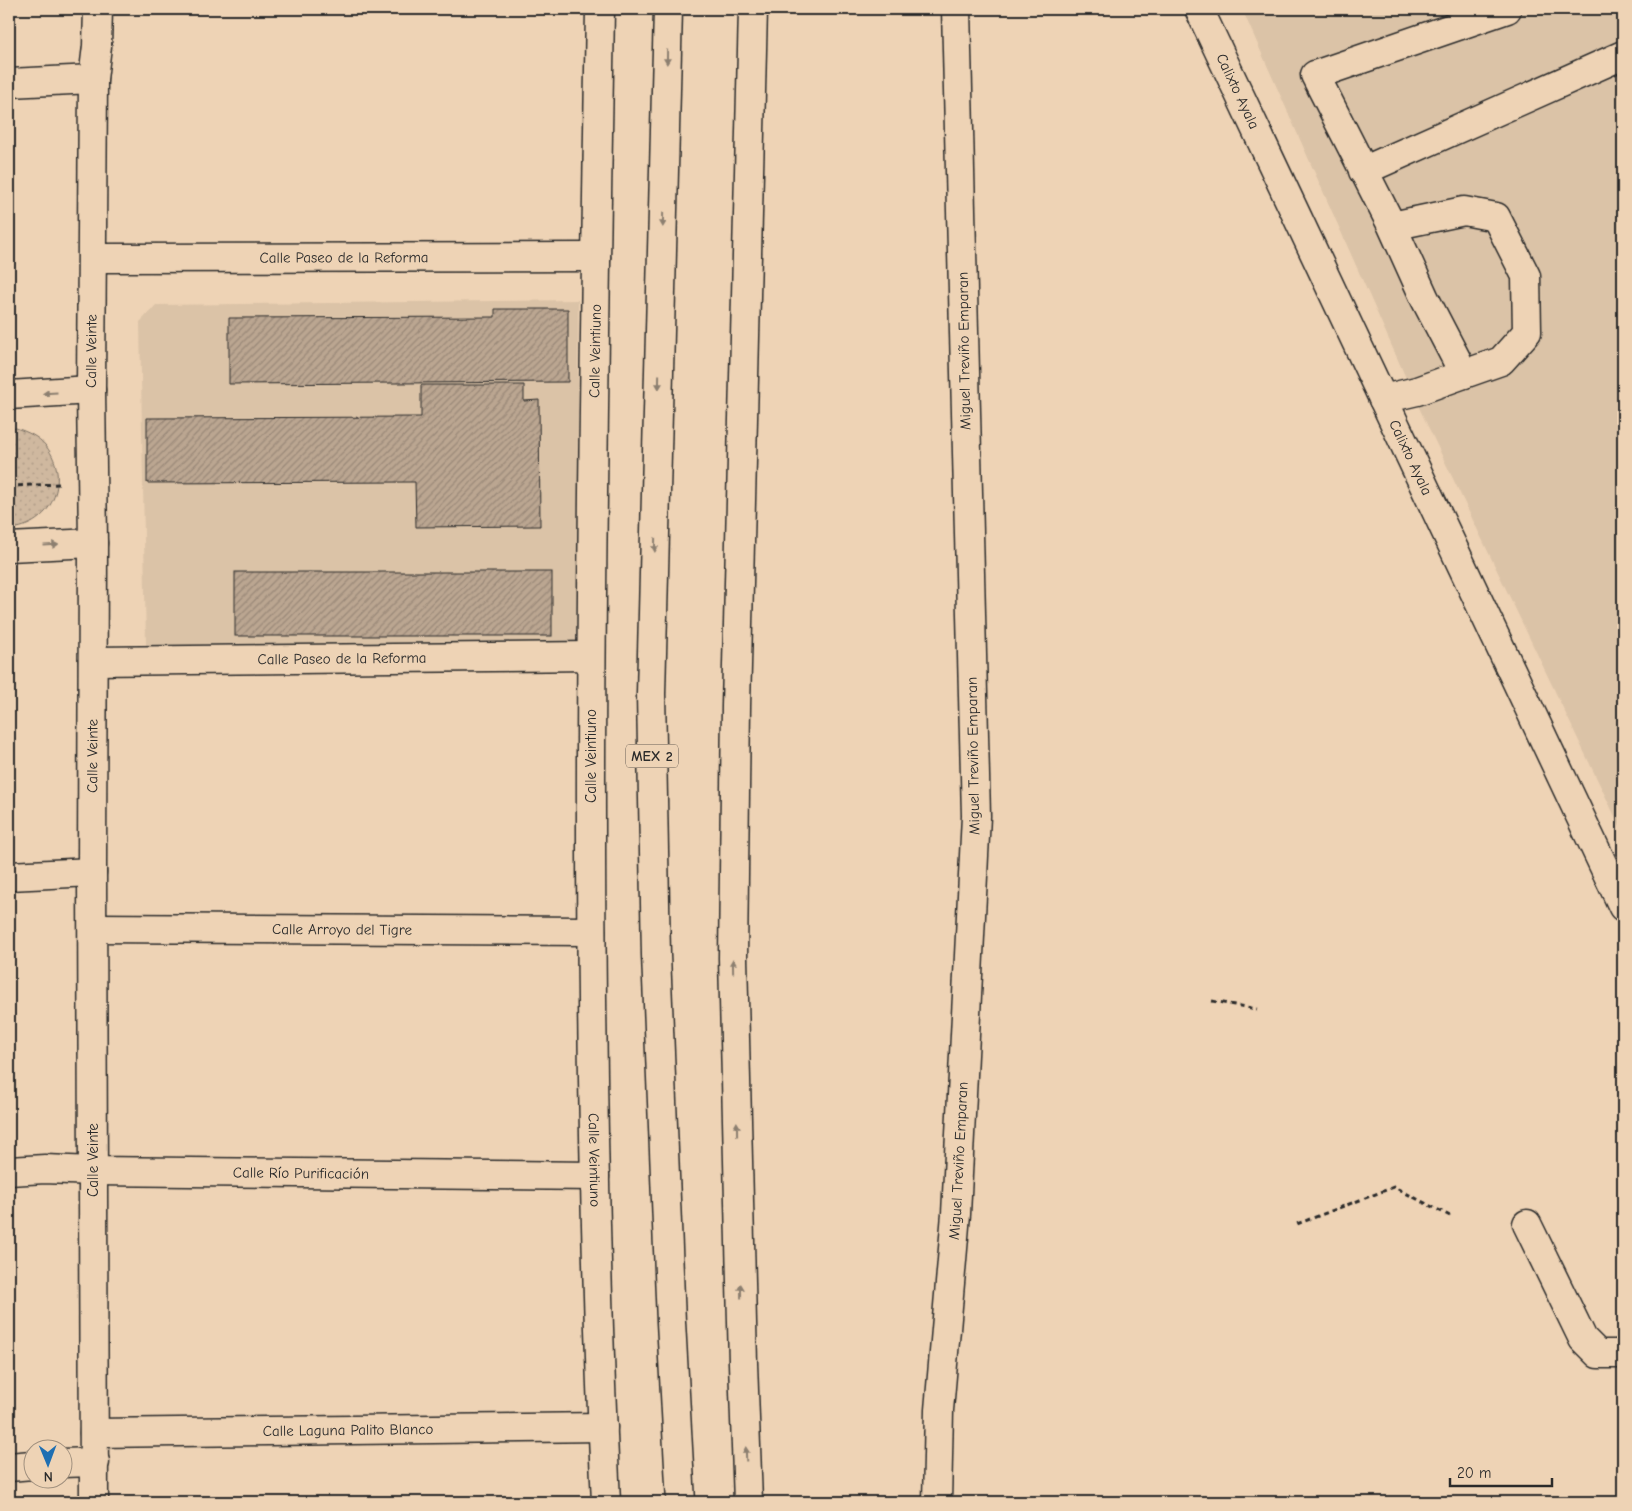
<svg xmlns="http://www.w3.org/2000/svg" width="1632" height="1511" viewBox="0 0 1632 1511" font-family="'Comic Neue',sans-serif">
<defs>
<pattern id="park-dots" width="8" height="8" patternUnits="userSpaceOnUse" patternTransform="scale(1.25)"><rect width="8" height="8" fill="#cfb89f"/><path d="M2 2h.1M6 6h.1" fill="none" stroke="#b29e89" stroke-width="1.8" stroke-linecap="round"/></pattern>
<pattern id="building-hatch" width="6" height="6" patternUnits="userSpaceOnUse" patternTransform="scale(1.25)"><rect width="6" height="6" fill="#bba691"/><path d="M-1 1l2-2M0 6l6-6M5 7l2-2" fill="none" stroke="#988777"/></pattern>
</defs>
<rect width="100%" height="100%" fill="#eed3b5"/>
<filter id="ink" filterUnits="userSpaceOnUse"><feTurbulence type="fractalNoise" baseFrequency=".02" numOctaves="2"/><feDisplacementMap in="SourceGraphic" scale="10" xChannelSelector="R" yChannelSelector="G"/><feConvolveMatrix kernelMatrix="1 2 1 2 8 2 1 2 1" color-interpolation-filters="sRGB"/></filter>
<g filter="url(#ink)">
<g fill="#dbc3a7">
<path d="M1242 9H1623V833L1422 414Z"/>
<path d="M578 300V642L146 646 140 322 156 305Z"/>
</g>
<path fill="url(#park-dots)" stroke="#7d7265" d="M16 428C27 432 38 436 46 446 72 480 51 527 9 529V429Z"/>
<g fill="url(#building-hatch)" stroke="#2b2b2b">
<path d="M495 309H568V382L229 384V318L495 317Z"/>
<path d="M421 385H524V401L539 400 540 526 416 527 415 482 147 483V418L421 417Z"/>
<rect x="235" y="572" width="317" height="64"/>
</g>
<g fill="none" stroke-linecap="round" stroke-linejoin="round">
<defs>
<g id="minor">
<path id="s1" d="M600 9C592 506 582 1005 606 1502"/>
<path id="s2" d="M1199 9 1623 907"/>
<path d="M9 83 93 79"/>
<path d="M1363 171 1623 55"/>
<path d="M1392 226 1464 211 1496 217 1526 276 1527 332 1501 361 1464 374 1425 299 1392 226 1315 75 1507 9"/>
<path id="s3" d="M93 258 596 257"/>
<path d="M9 395 91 390"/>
<path d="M1383 399 1417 391 1464 374"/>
<path d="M9 547 93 543"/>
<path id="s4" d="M93 661 591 656"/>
<path d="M9 876 92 872"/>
<path id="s5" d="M93 928 591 931"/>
<path id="s6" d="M9 1171 45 1169 93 1171 595 1176"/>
<path d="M1527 1224 1583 1339 1598 1354H1618L1623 1352"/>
<path id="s7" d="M94 1433 603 1427"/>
<path d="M62 1463 95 1462"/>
<path d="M9 1467 32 1465"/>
<path id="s8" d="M94 1502 92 872 93 543 91 390 93 79 97 46 98 9"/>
<path id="s9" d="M937 1502 939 1410 956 1214 976 816 956 9"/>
</g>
<g id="highway">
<path d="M668 9 651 694 656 955 671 1322 681 1502"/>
<path d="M748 1502 743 1363 733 958 736 706 753 9"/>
</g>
</defs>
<use href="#minor" stroke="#2b2b2b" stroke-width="31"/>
<use href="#highway" stroke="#2b2b2b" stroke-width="31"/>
<g stroke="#2b2b2b" stroke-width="3" stroke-dasharray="5 4" stroke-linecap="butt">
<path d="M9 486 61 484"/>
<path d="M1212 1001 1257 1009"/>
<path d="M1297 1224 1394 1187 1450 1216"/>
</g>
<use href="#minor" stroke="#eed3b5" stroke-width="28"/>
<use href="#highway" stroke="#eed3b5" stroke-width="28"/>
</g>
<defs><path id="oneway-solid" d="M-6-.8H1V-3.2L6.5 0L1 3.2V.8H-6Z" transform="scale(1.25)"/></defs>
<g fill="#8c7f70">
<use href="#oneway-solid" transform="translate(667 57) rotate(91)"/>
<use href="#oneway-solid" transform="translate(663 220) rotate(91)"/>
<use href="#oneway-solid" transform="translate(659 382) rotate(91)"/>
<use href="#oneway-solid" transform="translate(50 393) rotate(177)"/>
<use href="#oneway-solid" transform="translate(51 545) rotate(-3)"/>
<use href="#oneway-solid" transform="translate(655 545) rotate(91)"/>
<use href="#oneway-solid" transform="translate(733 966) rotate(-91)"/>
<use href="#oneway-solid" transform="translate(737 1129) rotate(-91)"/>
<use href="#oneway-solid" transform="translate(741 1291) rotate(-91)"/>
<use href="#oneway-solid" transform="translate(746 1454) rotate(-92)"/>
</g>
</g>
<g text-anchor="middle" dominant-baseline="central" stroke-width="4" stroke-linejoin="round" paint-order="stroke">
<rect fill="#eed3b5" stroke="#665d54" stroke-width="1" x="626" y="744.5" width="52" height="23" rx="4"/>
<g font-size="14" font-weight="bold" fill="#2b2b2b">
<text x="652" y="756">MEX 2</text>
</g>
<g font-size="15" fill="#2b2b2b" stroke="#eed3b5">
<text stroke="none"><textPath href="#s2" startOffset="91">Calixto Ayala</textPath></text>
<text stroke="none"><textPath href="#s3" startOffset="251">Calle Paseo de la Reforma</textPath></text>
<text stroke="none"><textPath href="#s8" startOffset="1151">Calle Veinte</textPath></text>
<text transform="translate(595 351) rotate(-89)">Calle Veintiuno</text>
<text transform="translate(964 351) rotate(-91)">Miguel Treviño Emparan</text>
<text stroke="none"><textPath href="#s2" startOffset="496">Calixto Ayala</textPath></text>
<text stroke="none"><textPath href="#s4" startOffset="249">Calle Paseo de la Reforma</textPath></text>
<text stroke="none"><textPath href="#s8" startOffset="746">Calle Veinte</textPath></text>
<text transform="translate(591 756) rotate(-90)">Calle Veintiuno</text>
<text transform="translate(973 756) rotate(-91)">Miguel Treviño Emparan</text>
<text stroke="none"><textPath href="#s5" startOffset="249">Calle Arroyo del Tigre</textPath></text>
<text transform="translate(93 1160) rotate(-90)">Calle Veinte</text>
<text stroke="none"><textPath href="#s1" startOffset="1151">Calle Veintiuno</textPath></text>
<text stroke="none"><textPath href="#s9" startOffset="342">Miguel Treviño Emparan</textPath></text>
<text stroke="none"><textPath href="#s6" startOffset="292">Calle Río Purificación</textPath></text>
<text stroke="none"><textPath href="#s7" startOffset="254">Calle Laguna Palito Blanco</textPath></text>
</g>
</g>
<rect width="1632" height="1511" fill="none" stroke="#eed3b5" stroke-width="30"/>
<rect x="15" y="15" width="1602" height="1481" fill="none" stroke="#2b2b2b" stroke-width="2" filter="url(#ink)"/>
<g transform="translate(48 1464) rotate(179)"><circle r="24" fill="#eed3b5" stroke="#a0907e"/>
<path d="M0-4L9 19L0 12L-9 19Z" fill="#1f6fb2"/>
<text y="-8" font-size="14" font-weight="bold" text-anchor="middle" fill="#2b2b2b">N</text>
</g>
<path d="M1450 1478v8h102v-8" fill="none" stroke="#2b2b2b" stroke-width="2.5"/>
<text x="1457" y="1478" font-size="15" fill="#2b2b2b" stroke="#eed3b5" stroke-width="4" paint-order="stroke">20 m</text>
</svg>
